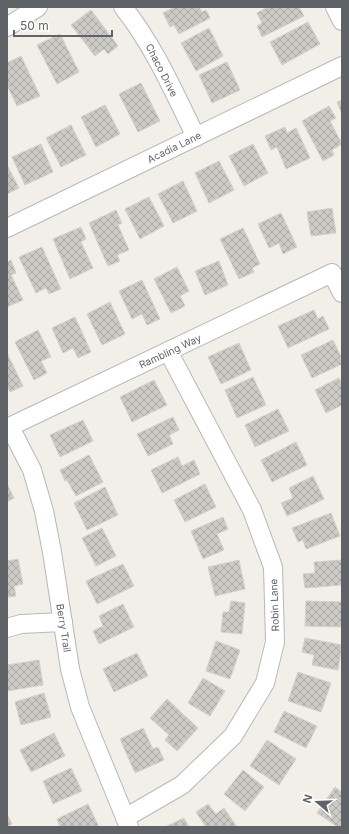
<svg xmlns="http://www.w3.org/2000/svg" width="349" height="834" viewBox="0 0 349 834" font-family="Inter,sans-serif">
<defs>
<pattern id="building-cross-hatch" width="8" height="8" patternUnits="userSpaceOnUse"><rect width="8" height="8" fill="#cccac5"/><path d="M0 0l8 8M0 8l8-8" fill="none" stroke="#a9a8a4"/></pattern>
</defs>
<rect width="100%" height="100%" fill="#f1efe8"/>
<g fill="url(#building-cross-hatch)" stroke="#d6d1c6">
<path d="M175 7H199L202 12 206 10 210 18 179 34 174 25 170 27 163 13Z"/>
<path d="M268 7H299L304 16 262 37 257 26 262 23 257 13Z"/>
<path d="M91 10 118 46 108 54 104 49 95 56 71 25Z"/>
<path d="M308 22 320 44 282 65 270 42Z"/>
<path d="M209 28 223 56 196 71 181 43Z"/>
<path d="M60 34 79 72 57 84 37 45Z"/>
<path d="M21 56 40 96 17 106 7 85V63Z"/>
<path d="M227 62 240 90 212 103 199 75Z"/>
<path d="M141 83 160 121 138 132 119 94Z"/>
<path d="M342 100V114L337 102Z"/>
<path d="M105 105 120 134 96 147 81 117Z"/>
<path d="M329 106 336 118 330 121 342 144 332 150 334 155 323 161 302 121Z"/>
<path d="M71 125 86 155 61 167 46 138Z"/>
<path d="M285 127 287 133 296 128 310 158 286 169 277 147 271 150 265 136Z"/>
<path d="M41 144 53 172 25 185 12 157Z"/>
<path d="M253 144 268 173 244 186 229 156Z"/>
<path d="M219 161 234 190 209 203 195 173Z"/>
<path d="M7 165 19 188 7 194Z"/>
<path d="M183 181 197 211 173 223 158 194Z"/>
<path d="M149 197 164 226 140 239 125 209Z"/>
<path d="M332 208 336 233 311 236 307 212Z"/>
<path d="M116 210 122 223 118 225 129 250 117 255 120 261 108 266 89 223Z"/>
<path d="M281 213 297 247 283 254 279 243 269 248 258 224Z"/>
<path d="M81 227 86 239 81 242 93 268 70 279 53 239Z"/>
<path d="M243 228 260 264 252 268 254 272 239 279 220 239Z"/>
<path d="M42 247 61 289 49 294 46 288 36 293 19 257Z"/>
<path d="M11 260 16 273 11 275 23 300 7 307V262Z"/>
<path d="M219 261 228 285 205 295 195 271Z"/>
<path d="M177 267 189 291 180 296 185 306 171 313 154 279Z"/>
<path d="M142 280 160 319 147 325 142 314 132 319 119 291Z"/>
<path d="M110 302 125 334 102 345 87 314Z"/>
<path d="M314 310 318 319 323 316 329 329 288 348 278 326Z"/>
<path d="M75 317 91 352 78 358 73 348 63 353 52 328Z"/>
<path d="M38 330 51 357 41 361 47 373 34 380 15 342Z"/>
<path d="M333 340 342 359V364L312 378 301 355Z"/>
<path d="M239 343 251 370 221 384 208 357Z"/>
<path d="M7 353 23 386 10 392 7 386Z"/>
<path d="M253 377 266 405 237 418 225 390Z"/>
<path d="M339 378 342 384V405L326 413 315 390Z"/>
<path d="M154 380 167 405 132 422 120 397Z"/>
<path d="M278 409 289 431 255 447 245 425Z"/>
<path d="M173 417 179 430 169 435 173 444 148 456 137 434Z"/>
<path d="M83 420 93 441 60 457 50 435Z"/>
<path d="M296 442 307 465 272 482 261 460Z"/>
<path d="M89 455 103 482 76 496 67 480 65 481 60 470Z"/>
<path d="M178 457 182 466 194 460 200 474 162 493 151 470Z"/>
<path d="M313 476 324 499 287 516 281 503 293 498 289 488Z"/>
<path d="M7 484 14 498 7 502Z"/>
<path d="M205 484 216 507 185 522 174 500Z"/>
<path d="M105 487 118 515 87 530 74 503Z"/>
<path d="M331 513 340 536 306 549 303 540 298 542 292 528Z"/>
<path d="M223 517 228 529 217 534 224 550 203 559 191 531Z"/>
<path d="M102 528 116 556 96 566 82 538Z"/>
<path d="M18 559 23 584 14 586 16 596 7 597V561Z"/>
<path d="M239 560 245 589 215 596 208 567Z"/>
<path d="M342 560V585L305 588 303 574 315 573 314 562Z"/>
<path d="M123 564 134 586 97 604 86 581Z"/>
<path d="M231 601 245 603 242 634 221 632 223 612H229Z"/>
<path d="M306 601 342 602V627L305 626Z"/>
<path d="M123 604 134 627 99 644 93 631 103 626 99 616Z"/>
<path d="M305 638 342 645 338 670 312 665 314 655 302 652Z"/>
<path d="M216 641 240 650 230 679 206 671Z"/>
<path d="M137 653 148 676 114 692 103 669Z"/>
<path d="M39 660 43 685 7 691V665Z"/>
<path d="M298 672 331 683 321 712 288 701Z"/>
<path d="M203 678 225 691 210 716 188 703Z"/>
<path d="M44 693 51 717 21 725 15 702Z"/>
<path d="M167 699 198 728 177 751 165 740 169 735 150 718Z"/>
<path d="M284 711 317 726 306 748 274 732Z"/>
<path d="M143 728 153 749 158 747 164 760 135 773 120 739Z"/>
<path d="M54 733 65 756 31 772 20 750Z"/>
<path d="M267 740 296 759 279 785 250 766Z"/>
<path d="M71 768 82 791 53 804 43 781Z"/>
<path d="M243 770 264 787 245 811 224 794Z"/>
<path d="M335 787 342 792V827H338L317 813Z"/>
<path d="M88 804 99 827H60L57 819Z"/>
<path d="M208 804 216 814 224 808 237 827H206L196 812Z"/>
<path d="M7 814 12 824 7 827Z"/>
<path d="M184 818 189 827H165Z"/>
</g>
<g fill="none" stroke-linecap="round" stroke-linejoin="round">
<defs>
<g id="minor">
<path d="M123 7C154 46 174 92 196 137"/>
<path d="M335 7 342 21"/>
<path d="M7 27 38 7"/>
<path d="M7 228 342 66"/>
<path d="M10 427 32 470 44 511 52 552 70 669 80 707 129 827"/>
<path d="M7 428 332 273 342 293"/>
<path d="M7 628 21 624 63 622"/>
<path d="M125 818 182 785 233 736 265 683 275 642 273 567 252 510 168 351"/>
</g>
</defs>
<use href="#minor" stroke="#b5b8bc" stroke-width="20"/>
<use href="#minor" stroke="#fff" stroke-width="18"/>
</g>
<g text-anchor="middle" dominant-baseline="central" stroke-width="3" stroke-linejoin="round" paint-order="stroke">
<g font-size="10" fill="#5f6368" stroke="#fff">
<text transform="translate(162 70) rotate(63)">Chaco Drive</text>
<text transform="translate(174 147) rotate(-26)">Acadia Lane</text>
<text transform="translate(170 351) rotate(-25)">Rambling Way</text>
<text transform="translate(274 605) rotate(-92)">Robin Lane</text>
<text transform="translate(64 628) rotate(81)">Berry Trail</text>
</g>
</g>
<rect width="349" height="834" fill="none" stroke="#5f6368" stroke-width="16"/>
<g transform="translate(317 802) rotate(289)" stroke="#ffffff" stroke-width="3" paint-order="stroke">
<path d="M0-3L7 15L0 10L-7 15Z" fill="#5f6368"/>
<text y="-6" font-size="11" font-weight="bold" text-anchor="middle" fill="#5f6368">N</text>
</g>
<path d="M14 30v6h98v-6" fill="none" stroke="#5f6368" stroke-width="2"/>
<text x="20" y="30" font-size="12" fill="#5f6368" stroke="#ffffff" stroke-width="3" paint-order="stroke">50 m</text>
</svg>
